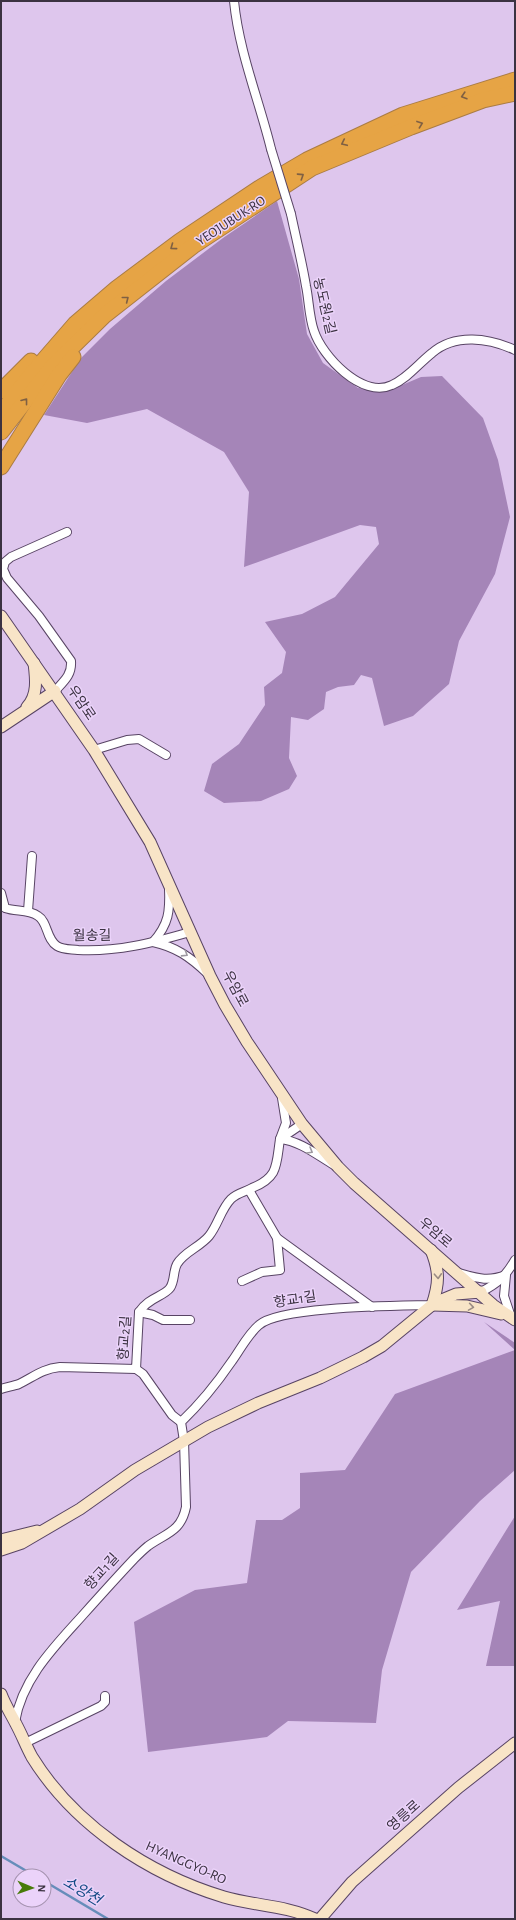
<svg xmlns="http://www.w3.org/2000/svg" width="516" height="1920" viewBox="0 0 516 1920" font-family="'Alegreya Sans','Noto Sans KR',sans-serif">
<rect width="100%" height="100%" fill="#dec6ed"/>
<g fill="#a585b8">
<path d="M277 201 299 279 307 334 323 363 358 388 388 391 421 377 442 376 483 418 498 460 510 517 495 574 459 641 449 684 413 716 384 726 372 678 361 675 354 685 338 687 326 692 324 709 308 720 291 717 289 758 297 776 289 789 261 801 224 803 204 791 212 764 239 744 265 705 264 687 282 673 286 652 265 622 302 614 335 597 379 544 376 527 360 525 244 567 249 492 224 452 147 409 87 423 44 415 81 358 110 329 166 281 223 238Z"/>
<path d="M484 1322 515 1343V1470L480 1501 411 1572 382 1670 376 1723 288 1721 267 1737 148 1752 134 1622 195 1590 247 1583 256 1520H282L300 1508V1473L345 1470 395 1394 515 1350Z"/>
<path d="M515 1516V1666H486L500 1601 457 1610Z"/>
</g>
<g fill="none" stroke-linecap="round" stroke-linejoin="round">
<g stroke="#668dba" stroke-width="2.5">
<path d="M1 1856 35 1876"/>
<path d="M44 1881 108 1919"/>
</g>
<defs>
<g id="street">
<path d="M234 1C239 52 259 100 271 149"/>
<path d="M291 214C296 238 302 262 306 286 309 300 309 317 314 331 322 356 362 399 392 385 408 378 418 364 432 353 455 333 489 338 515 350"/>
<path d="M55 691C64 681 72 675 71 661L39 616 7 578 3 569 5 562 11 557 67 532"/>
<path d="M94 750 127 740 139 739 166 755"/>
<path d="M169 888C170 911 169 924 153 942 176 947 190 957 207 973"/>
<path d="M1 893 5 908C16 912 28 909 38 916 48 922 46 939 57 946 63 950 71 949 78 950 117 952 152 943 190 932"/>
<path d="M28 911 32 856"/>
<path d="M282 1098 286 1123 280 1139C300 1141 317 1155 334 1165"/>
<path d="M249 1190 277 1238 372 1307"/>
<path d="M459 1273C477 1278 487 1282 506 1275L504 1296 511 1317"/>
<path d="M242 1281 262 1272 280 1270 277 1238"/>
<path d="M481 1292C498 1283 505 1277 515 1260"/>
<path d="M139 1312 153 1315 163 1320H190"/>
<path d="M136 1369 143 1374 172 1415 181 1422"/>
<path d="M1 1389C7 1387 14 1386 19 1384 35 1376 42 1369 60 1367L136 1369 139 1312C149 1297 163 1297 170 1288 175 1281 173 1271 177 1264 184 1252 200 1247 209 1236 218 1225 221 1209 231 1199 237 1193 245 1192 252 1188 279 1177 276 1165 280 1139L302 1124"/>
<path d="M15 1722C22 1679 54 1647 82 1616 99 1597 116 1578 134 1559 138 1555 143 1550 148 1546 166 1533 181 1532 186 1507L184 1441 181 1422C201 1403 217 1383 232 1361 240 1350 248 1334 259 1325 280 1306 400 1306 432 1305"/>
<path d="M25 1743 101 1706 105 1702V1696"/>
</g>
<g id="secondary">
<path d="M1 616 94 750 150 842 210 976 225 1005 247 1042 302 1124 338 1167 354 1183 493 1305 515 1320"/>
<path d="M27 707C38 695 36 679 34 663"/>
<path d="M1 727 55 691"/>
<path d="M431 1250C440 1272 439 1284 432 1305L467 1306 501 1314"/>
<path d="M1 1540 37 1531"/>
<path d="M1 1550 22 1543 80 1509 135 1470 208 1427 258 1403 320 1378 363 1357 382 1346 432 1305 444 1299 456 1294 481 1292"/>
<path d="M1 1694C5 1705 11 1714 16 1724 22 1735 26 1746 32 1757 74 1825 148 1874 224 1897 255 1906 285 1905 315 1919"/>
<path d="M320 1919 352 1882 458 1788 515 1743"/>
</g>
<g id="highway">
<path d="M1 391 31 361"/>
<path d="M1 413 29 377 75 324 117 288 180 241 261 187 307 160 403 115 515 80"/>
<path d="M1 432 52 367 105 315 193 246 312 168 411 127 483 100 515 93"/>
<path d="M1 467 59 375 73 357"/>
</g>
</defs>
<use href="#street" stroke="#584464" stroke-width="10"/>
<use href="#secondary" stroke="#584464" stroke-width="13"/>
<use href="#highway" stroke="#aa7c44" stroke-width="17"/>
<use href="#street" stroke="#fff" stroke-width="8"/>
<use href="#secondary" stroke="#f8e4c7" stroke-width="11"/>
<use href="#highway" stroke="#e6a445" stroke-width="15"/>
<defs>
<path id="street-bridge" d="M271 149 291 214"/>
</defs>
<use href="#street-bridge" stroke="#584464" stroke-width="10" stroke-linecap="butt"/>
<use href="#street-bridge" stroke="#fff" stroke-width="8"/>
</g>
<defs><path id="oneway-chevron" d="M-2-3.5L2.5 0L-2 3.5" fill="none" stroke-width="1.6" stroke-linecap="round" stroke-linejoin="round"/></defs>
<g stroke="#7f6043">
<use href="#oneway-chevron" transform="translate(464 96) rotate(163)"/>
<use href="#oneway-chevron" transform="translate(420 124) rotate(-20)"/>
<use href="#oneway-chevron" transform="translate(344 143) rotate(155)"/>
<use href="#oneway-chevron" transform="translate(301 176) rotate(-33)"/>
<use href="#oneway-chevron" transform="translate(173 247) rotate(144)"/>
<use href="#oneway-chevron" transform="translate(126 299) rotate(-38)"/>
<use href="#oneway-chevron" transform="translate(25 401) rotate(-52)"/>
</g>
<g stroke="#9d98a0">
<use href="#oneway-chevron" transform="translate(185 954) rotate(32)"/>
<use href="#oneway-chevron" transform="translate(310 1151) rotate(30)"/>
</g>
<g stroke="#9a8b84">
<use href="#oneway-chevron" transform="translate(438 1276) rotate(87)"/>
<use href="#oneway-chevron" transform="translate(471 1307) rotate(9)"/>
</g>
<g text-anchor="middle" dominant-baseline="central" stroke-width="3" stroke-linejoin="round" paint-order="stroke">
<g font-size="14" fill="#3b3241" stroke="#ebd3fa">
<text transform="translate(231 221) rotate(-33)">YEOJUBUK-RO</text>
<text transform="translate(324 306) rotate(77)">농도원2길</text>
<text transform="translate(81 703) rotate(56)">우암로</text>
<text transform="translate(92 936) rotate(-1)">월송길</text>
<text transform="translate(235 989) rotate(62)">우암로</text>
<text transform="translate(435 1233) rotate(40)">우암로</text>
<text transform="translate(295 1300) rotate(-9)">향교1길</text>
<text transform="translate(125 1338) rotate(-86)">향교2길</text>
<text transform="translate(102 1572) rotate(-48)">향교1길</text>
<text transform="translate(404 1816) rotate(-42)">영릉로</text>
<text transform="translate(186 1863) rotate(24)">HYANGGYO-RO</text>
</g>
<g font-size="15" font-style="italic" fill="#114a84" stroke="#ebd3fa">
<text transform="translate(82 1891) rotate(31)">소양천</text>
</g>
</g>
<rect width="516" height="1920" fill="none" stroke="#3b3241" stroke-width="4"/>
<g transform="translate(32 1888) rotate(92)"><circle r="19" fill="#ebd3fa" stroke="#a593b0"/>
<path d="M0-3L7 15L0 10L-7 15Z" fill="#487b0a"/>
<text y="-6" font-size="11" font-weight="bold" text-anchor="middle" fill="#3b3241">N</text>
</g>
</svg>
